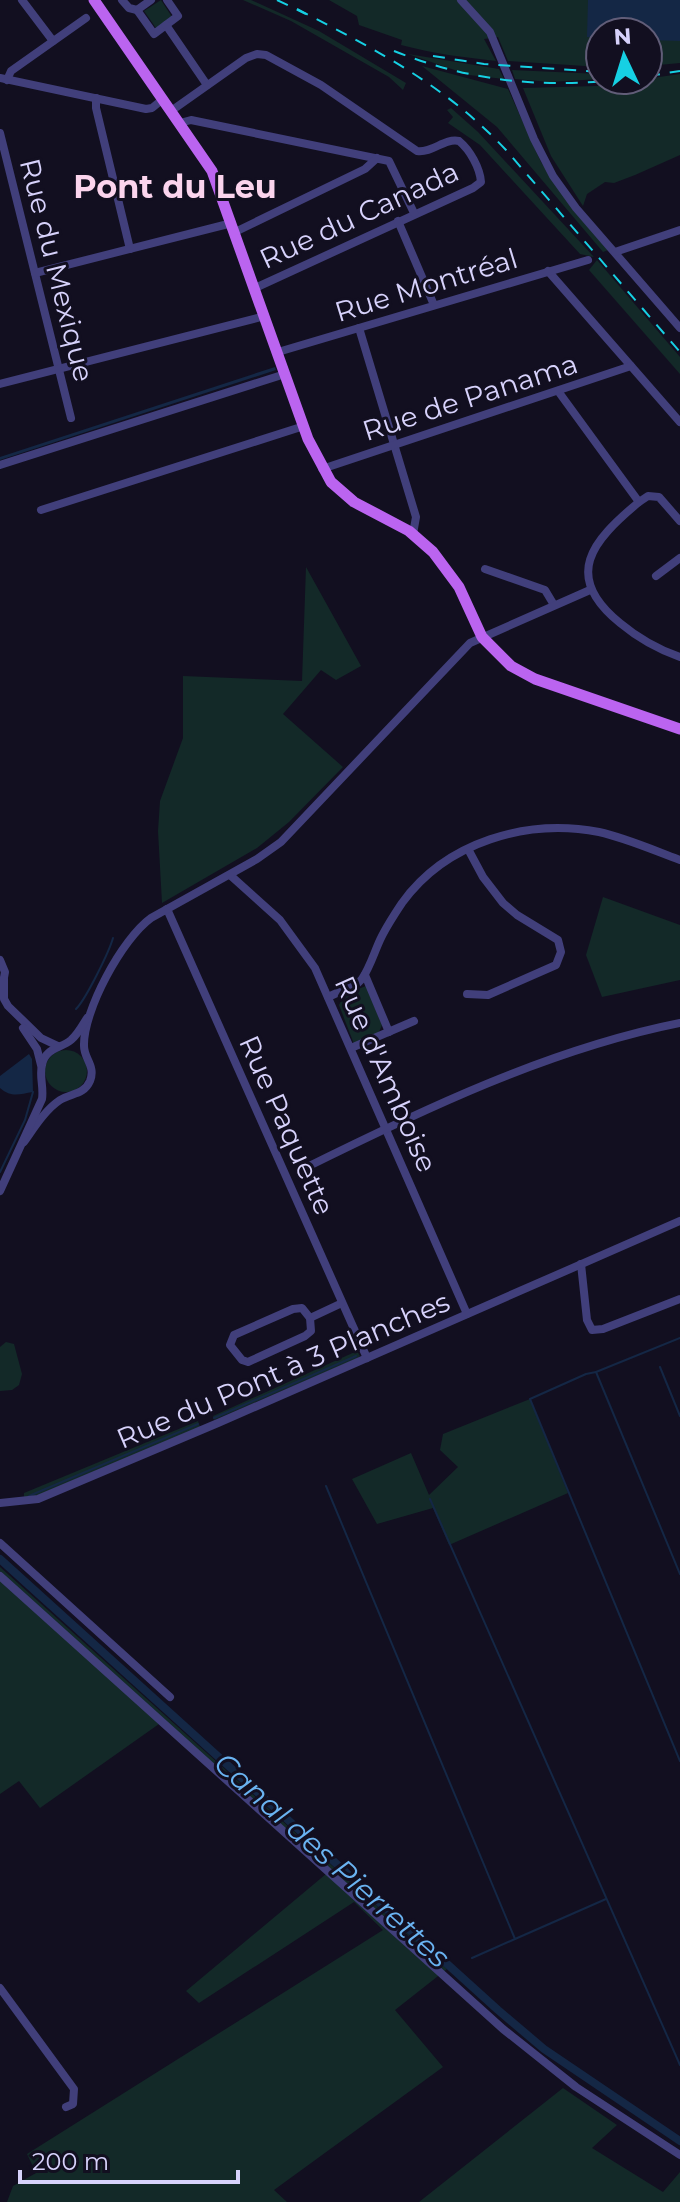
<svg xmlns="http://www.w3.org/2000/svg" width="680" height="2202" viewBox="0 0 680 2202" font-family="Montserrat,sans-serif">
<rect width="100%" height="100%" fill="#120f20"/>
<g fill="#132928">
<path d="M161 0 172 17 156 28 144 11Z"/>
<path d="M243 0H251L319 31 406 83 403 90 389 77 291 21Z"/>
<path d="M329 0H680V63L648 66V32H600V67L508 61 498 37 484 39 496 61C462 57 435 54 401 45L402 40 359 25 357 16Z"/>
<path d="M408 54 499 69 504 79 469 75Z"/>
<path d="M422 66 508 89 541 162 575 212 608 250 603 252 497 127Z"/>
<path d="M512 70 600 74V79L550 82 515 79Z"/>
<path d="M680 74V155L635 175 614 183 605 182 587 194 583 206 551 156 523 88 597 86Z"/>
<path d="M451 108 478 132 594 257 580 254 480 145 448 123 453 117 447 110Z"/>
<path d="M597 260 680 357V374L589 270Z"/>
<path d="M306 567 361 666 336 680 321 670 283 714 343 767 289 822 257 848 162 903 158 831 160 801 183 738V676L302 681Z"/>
<path d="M603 897 680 925V980L602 997 586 955Z"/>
<path d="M366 986 382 1025 378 1034 354 1044 339 1005 345 994Z"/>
<circle cx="66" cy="1071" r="21"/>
<path d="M6 1342 14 1344 22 1374 19 1385 12 1390 0 1391V1347Z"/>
<path d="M357 1351 360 1356 356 1359 214 1420 213 1416Z"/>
<path d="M530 1399 568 1493 449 1545 433 1508 377 1524 352 1479 411 1453 429 1495 458 1467 440 1450 443 1434Z"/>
<path d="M198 1421 200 1427 41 1495 24 1497V1493Z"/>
<path d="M0 1567 447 1969 395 2010 443 2067 274 2190 287 2202H7L13 2186 36 2173 27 2154 383 1930 354 1902 199 2003 186 1991 326 1874 159 1724 40 1808 19 1781 0 1794Z"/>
<path d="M563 2088 617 2125 592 2148 663 2192 680 2172V2202H419Z"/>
</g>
<g fill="#142745">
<path d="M588 0H680V41L648 40V32H600V38L587 37Z"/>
<path d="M275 367 276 370 0 460V457Z"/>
<path d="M29 1054 32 1059 33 1092C19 1094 12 1098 0 1088V1076Z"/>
</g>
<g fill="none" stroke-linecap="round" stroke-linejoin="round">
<g stroke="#142745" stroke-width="2">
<path d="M76 1009C86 999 109 952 113 938"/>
<path d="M0 1172 25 1120 33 1092"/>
<path d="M680 1338 596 1372 680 1574"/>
<path d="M660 1367 680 1416"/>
<path d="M596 1372 586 1374 530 1399 680 1761"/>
<path d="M214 1418 356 1356"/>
<path d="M326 1486 515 1939 606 1899"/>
<path d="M29 1496 198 1424"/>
<path d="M430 1499 680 2065"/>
<path d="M472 1958 515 1939"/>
</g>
<path stroke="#142745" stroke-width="8" d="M0 1559 498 2010 544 2049 680 2141"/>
<g stroke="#413f7b" stroke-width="8">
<path d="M22 0 53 41"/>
<path d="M122 0 129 8 137 10"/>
<path d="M151 0 137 10 154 34 178 16 167 0"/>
<path d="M461 0 490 32 534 139 553 176 576 208 680 328"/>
<path d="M166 25 207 85"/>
<path d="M0 78 146 109 152 108 163 99"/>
<path d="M7 80 11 71 86 18"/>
<path d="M96 98V108L130 249"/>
<path d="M171 111 246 58 257 54 266 55 321 85 417 151C433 153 444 138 459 141 470 150 480 168 481 182L473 188 255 288"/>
<path d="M180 123 191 120 389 161 414 213"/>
<path d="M0 133 71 418"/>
<path d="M398 221 434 305"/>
<path d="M235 232 365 169 377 158"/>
<path d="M615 252 680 230"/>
<path d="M548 271 680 422"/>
<path d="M35 273 232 223"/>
<path d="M359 328 416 517 413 534"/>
<path d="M278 352 588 260"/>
<path d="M0 384 265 316"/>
<path d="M558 391 639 502 648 496 659 497 680 521"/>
<path d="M0 465 285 374"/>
<path d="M322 469 631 366"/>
<path d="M639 502C592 541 562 576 620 623 638 638 657 649 680 657"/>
<path d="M41 510 304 426"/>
<path d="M485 569 545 590 554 605"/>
<path d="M656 576 680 558"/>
<path d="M230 875 280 920 315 968 467 1314"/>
<path d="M167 909 367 1358"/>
<path d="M0 960 5 972 3 983"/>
<path d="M365 975 389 1032"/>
<path d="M4 979V999L8 1006 41 1038 58 1046"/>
<path d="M467 994 488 995 556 965 561 952 558 940 517 915 503 903 483 877 468 849"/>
<path d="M328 997 357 984 362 979C370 967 374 953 380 940 386 927 394 915 402 903 446 842 527 818 599 832 626 838 653 850 680 860"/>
<path d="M23 1028 37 1049 41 1065"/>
<path d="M351 1048 414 1021"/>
<path d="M24 1142C34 1128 45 1110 60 1100 71 1093 84 1095 90 1081 96 1066 84 1059 84 1046 83 1011 122 939 151 918L257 859 281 842 470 643 590 590"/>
<path d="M301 1170C420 1111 549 1049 680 1023"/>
<path d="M0 1191 42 1099C44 1087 39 1076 42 1065 45 1048 60 1049 71 1040 78 1034 82 1026 87 1018"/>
<path d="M581 1264 587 1320 592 1330 603 1329 680 1299"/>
<path d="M302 1308 310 1318 311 1331 305 1336 248 1362 242 1360 230 1345 234 1335 293 1309Z"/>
<path d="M310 1318 342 1303"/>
<path d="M0 1503 38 1499 218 1423 680 1221"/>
<path d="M0 1543 170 1697"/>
<path d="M0 1576 503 2029 576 2087 680 2155"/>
<path d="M0 1988 74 2089 73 2104 66 2107"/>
</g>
<path stroke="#bb64f0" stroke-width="11" d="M94 0 212 171 308 439 331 482 354 502 409 531 433 552 459 587 482 637 511 666 535 679 680 729"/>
<g stroke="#16d0e3" stroke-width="2" stroke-dasharray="12 10" stroke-linecap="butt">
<path d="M277 0 306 14"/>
<path d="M297 9C376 50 444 84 506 150L680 352"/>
<path d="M394 51C470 81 536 88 617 80"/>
<path d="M433 56 484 64 600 72"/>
<path d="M648 76 680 71"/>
</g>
</g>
<g text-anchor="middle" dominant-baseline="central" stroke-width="6" stroke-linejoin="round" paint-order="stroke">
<g font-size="28" fill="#d7d2fb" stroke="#120f20">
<text transform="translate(359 215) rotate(-25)">Rue du Canada</text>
<text transform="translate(57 270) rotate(76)">Rue du Mexique</text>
<text transform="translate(426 285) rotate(-17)">Rue Montréal</text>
<text transform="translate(470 397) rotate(-18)">Rue de Panama</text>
<text transform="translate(386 1074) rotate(66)">Rue d'Amboise</text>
<text transform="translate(287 1125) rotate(66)">Rue Paquette</text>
<text transform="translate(283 1370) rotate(-23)">Rue du Pont à 3 Planches</text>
</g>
<g font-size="30" font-style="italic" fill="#6ab3f1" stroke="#120f20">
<text transform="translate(332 1860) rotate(42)">Canal des Pierrettes</text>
</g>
<g font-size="32" font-weight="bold" fill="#fbd4ed" stroke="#120f20">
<text x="175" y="186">Pont du Leu</text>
</g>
</g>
<g transform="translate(624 56) rotate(356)"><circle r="38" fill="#120f20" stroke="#615d78" stroke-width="2"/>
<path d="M0-6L14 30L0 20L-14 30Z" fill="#16d0e3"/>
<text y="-12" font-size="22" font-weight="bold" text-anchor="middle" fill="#d7d2fb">N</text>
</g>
<path d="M20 2170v12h218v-12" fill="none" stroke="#d7d2fb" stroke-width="4"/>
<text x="32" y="2170" font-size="24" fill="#d7d2fb" stroke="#120f20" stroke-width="6" paint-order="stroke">200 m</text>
</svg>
